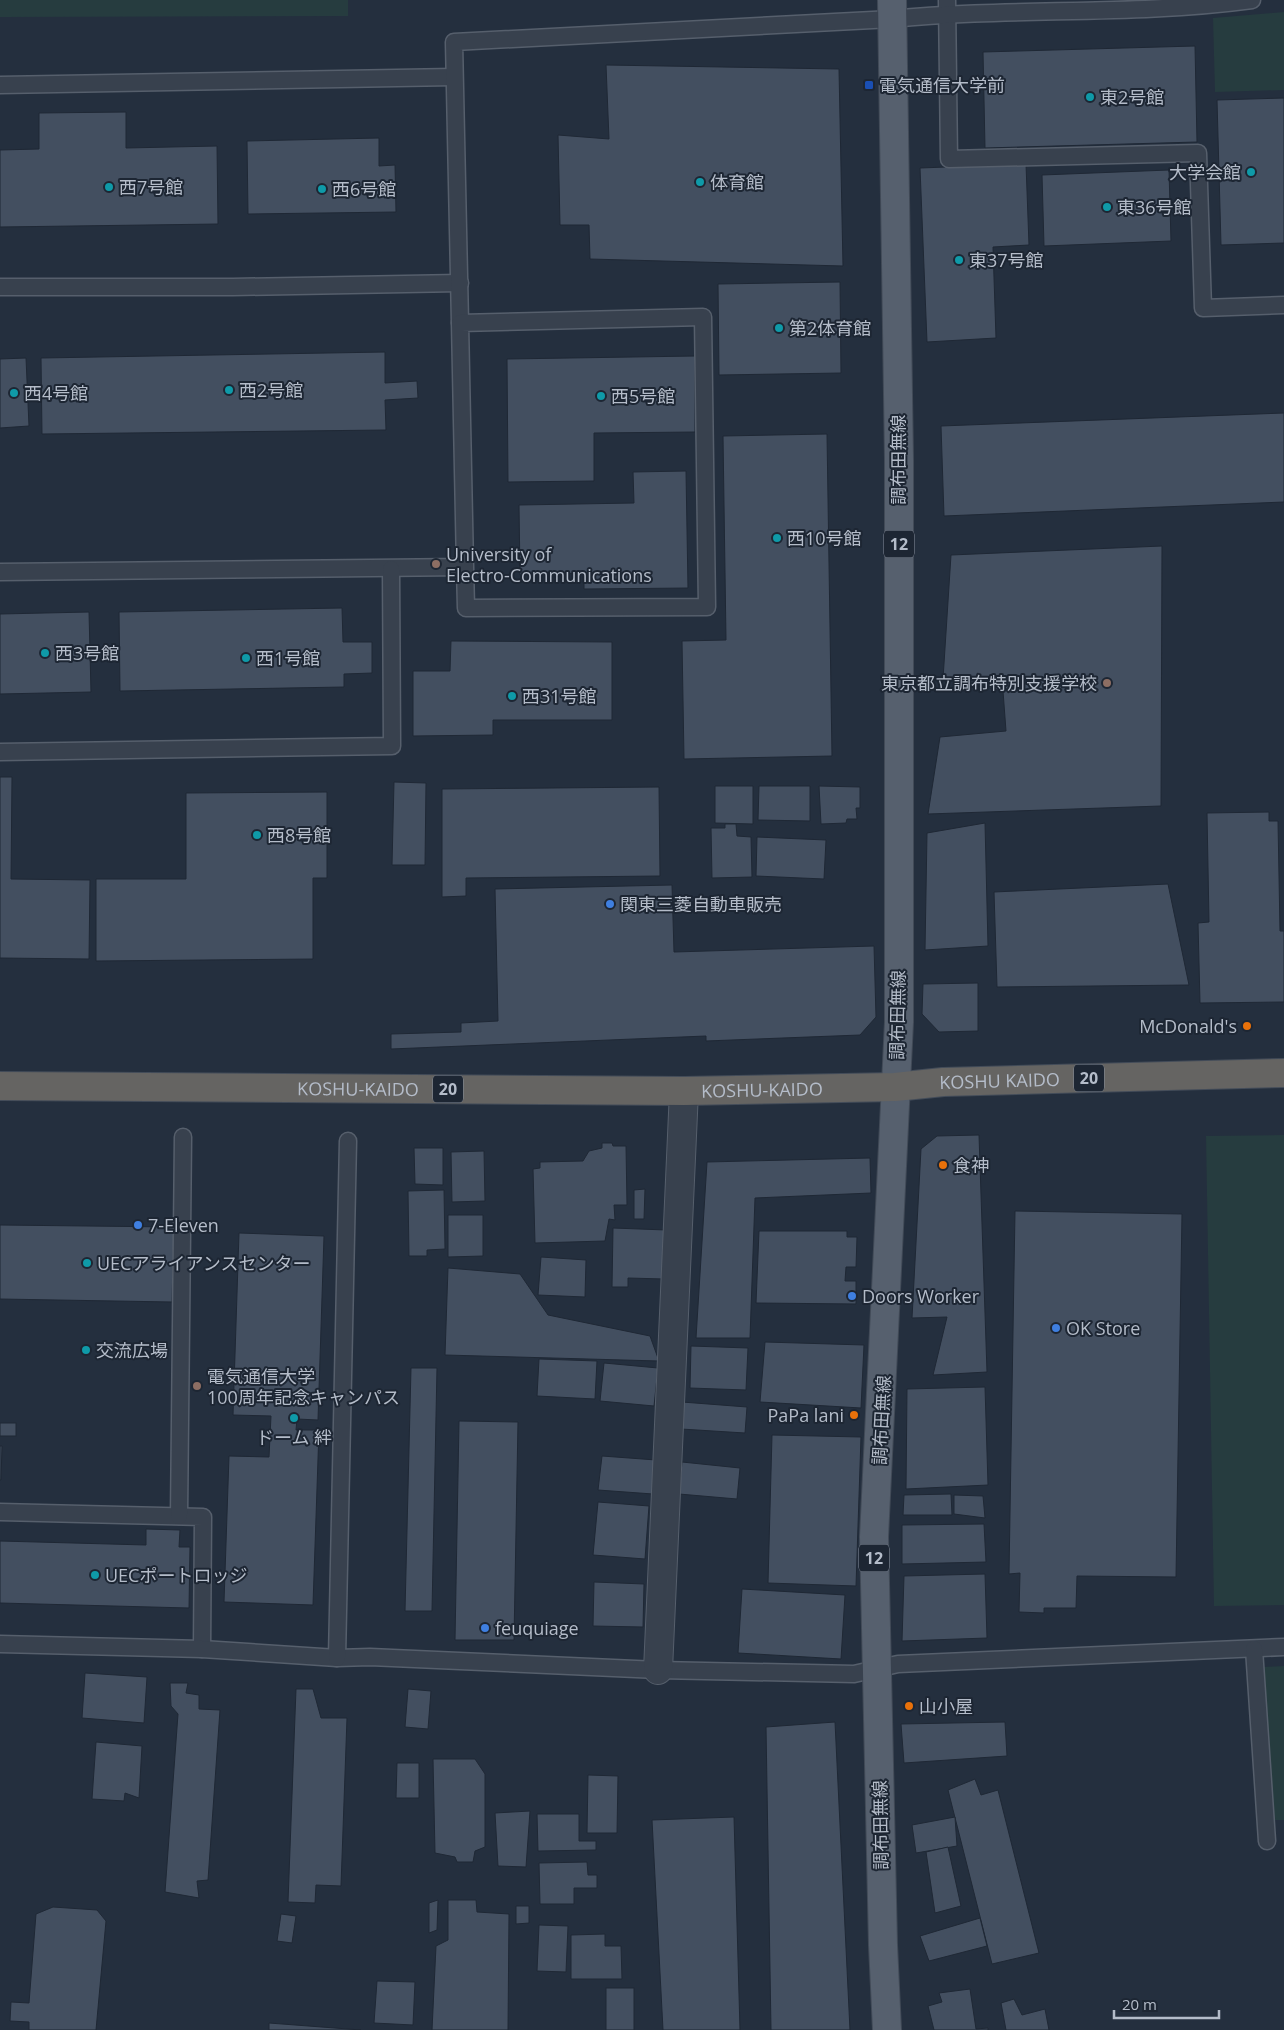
<svg xmlns="http://www.w3.org/2000/svg" width="1284" height="2030" viewBox="0 0 1284 2030" font-family="'Open Sans','Noto Sans JP',sans-serif">
<rect width="100%" height="100%" fill="#242f3e"/>
<g fill="#263c3f">
<path d="M0 0H348V16L0 17Z"/>
<path d="M1284 12V90L1215 92 1213 18Z"/>
<path d="M1284 1135V1605L1214 1606 1206 1136Z"/>
<path d="M1284 1666V1820H1270L1264 1667Z"/>
</g>
<g fill="#434f60" stroke="#1f2835">
<path d="M1195 46 1197 142 985 148 983 52Z"/>
<path d="M606 65 839 69 843 266 590 259 589 225H560L558 135 609 139Z"/>
<path d="M1284 98V243L1221 245 1217 100Z"/>
<path d="M126 112V148L217 146 218 224 0 227V150L39 149V113Z"/>
<path d="M379 138V166L395 165 396 212 248 214 247 141Z"/>
<path d="M1026 164 1029 245 993 247 996 338 927 342 920 168Z"/>
<path d="M1169 170 1171 241 1044 246 1042 175Z"/>
<path d="M840 282 841 373 719 375 718 284Z"/>
<path d="M385 352V383L417 381 418 398 385 400 386 430 42 434 41 358Z"/>
<path d="M695 356V432L594 433V481L508 482 507 359Z"/>
<path d="M26 358 29 426 0 428V359Z"/>
<path d="M1284 413V502L944 516 941 426Z"/>
<path d="M827 434 832 756 684 759 682 641 726 640 723 436Z"/>
<path d="M686 471 688 588 584 589V573L520 575 519 505 634 503 633 472Z"/>
<path d="M1162 546 1161 806 928 814 940 737 1006 731 1003 691 943 679 951 555Z"/>
<path d="M342 608 343 642H372V673L344 674V687L120 691 119 612Z"/>
<path d="M89 612 91 692 0 694V614Z"/>
<path d="M451 641 612 642V720H493V735L413 736V671H450Z"/>
<path d="M0 777H12L11 879 90 880 89 959 0 958Z"/>
<path d="M394 782 426 783 425 865H392Z"/>
<path d="M715 786H753V824L715 823Z"/>
<path d="M759 786H810V821L758 820Z"/>
<path d="M819 786 860 787V808H856L857 819H847L846 823 821 824Z"/>
<path d="M659 787 660 876 466 878V896L442 897V789Z"/>
<path d="M327 792V878H313V959L96 961V879H186V793Z"/>
<path d="M1269 812V821H1278L1280 931H1284V1002L1200 1003 1198 923 1209 922 1207 813Z"/>
<path d="M985 823 988 946 925 950 927 833Z"/>
<path d="M725 824H736L737 836 751 837 752 877 712 878 711 828H725Z"/>
<path d="M757 837 826 840 824 879 756 876Z"/>
<path d="M1168 884 1189 985 997 987 994 892Z"/>
<path d="M672 885 674 952 874 946 876 1017 860 1035 706 1041V1036L391 1049V1034L461 1032V1023L498 1021 495 889Z"/>
<path d="M978 983V1031L939 1032 922 1014 923 984Z"/>
<path d="M979 1135 987 1372 933 1375 947 1317 912 1318 921 1149 937 1136Z"/>
<path d="M602 1143H612L613 1146H626L627 1205H614L615 1220 609 1219 605 1241 535 1243 533 1169 540 1168V1162L583 1161 589 1151 602 1148Z"/>
<path d="M414 1148H443V1185L415 1184Z"/>
<path d="M484 1151 485 1201 452 1202 451 1152Z"/>
<path d="M870 1158 871 1193 755 1198 750 1338H696L707 1162Z"/>
<path d="M645 1189 644 1219H634V1190Z"/>
<path d="M444 1190 445 1249 427 1250V1256H409L408 1191Z"/>
<path d="M1015 1211 1182 1214 1176 1577 1077 1576 1076 1608H1044V1613L1019 1612 1020 1573 1009 1574Z"/>
<path d="M448 1215H483V1256L448 1257Z"/>
<path d="M0 1225 174 1227 172 1302 0 1299Z"/>
<path d="M613 1228 666 1230 664 1279 628 1278V1287H612Z"/>
<path d="M759 1231H847V1237H857L856 1267H846L845 1281H856V1304L756 1303Z"/>
<path d="M239 1233 324 1236 318 1420 297 1419 296 1430H319L313 1605 224 1602 229 1456 269 1457 271 1416 233 1415Z"/>
<path d="M541 1257 586 1260 585 1297 538 1295Z"/>
<path d="M448 1268 520 1274 548 1315 650 1336 659 1361 445 1355Z"/>
<path d="M765 1342 864 1345 861 1408 760 1402Z"/>
<path d="M691 1346 748 1348 746 1390 690 1388Z"/>
<path d="M539 1359 597 1361 595 1399 537 1396Z"/>
<path d="M604 1363 658 1368 654 1406 600 1401Z"/>
<path d="M411 1368H437L432 1611H405Z"/>
<path d="M985 1387 988 1485 906 1489 907 1389Z"/>
<path d="M682 1402 747 1407 745 1433 681 1429Z"/>
<path d="M459 1421 518 1422 514 1640H455Z"/>
<rect x="0" y="1423" width="16" height="13"/>
<path d="M772 1435 861 1437 856 1586 768 1583Z"/>
<path d="M0 1446H2L1 1480H0Z"/>
<path d="M602 1456 656 1460 653 1494 598 1490Z"/>
<path d="M682 1462 740 1468 737 1499 679 1494Z"/>
<path d="M951 1494 952 1515H903L904 1495Z"/>
<path d="M954 1495 983 1496 985 1518 954 1514Z"/>
<path d="M598 1502 649 1506 645 1559 593 1555Z"/>
<path d="M984 1524 986 1562 902 1564V1525Z"/>
<path d="M146 1529 180 1530 179 1547H190L189 1608 0 1603V1541L146 1545Z"/>
<path d="M985 1574 987 1638 902 1641 904 1576Z"/>
<path d="M594 1582 644 1584 643 1627 593 1626Z"/>
<path d="M742 1589 845 1595 841 1659 738 1653Z"/>
<path d="M85 1673 147 1677 144 1723 82 1718Z"/>
<path d="M170 1683H188L186 1693 199 1695V1709L220 1710 208 1880 197 1881 199 1898 165 1892 178 1714 171 1706Z"/>
<path d="M296 1689H313L321 1718H347L341 1886 316 1885 315 1903 288 1902Z"/>
<path d="M408 1689 431 1691 428 1729 405 1727Z"/>
<path d="M835 1722 850 2030H771L766 1727Z"/>
<path d="M1005 1722 1007 1756 904 1763 901 1724Z"/>
<path d="M96 1742 142 1746 139 1798 125 1793 124 1801 92 1799Z"/>
<path d="M433 1759H475L485 1774V1847L475 1851 473 1862H457L455 1857 435 1853Z"/>
<path d="M397 1763H419V1798H396Z"/>
<path d="M588 1775 618 1776 617 1833H587Z"/>
<path d="M975 1779 981 1795 998 1790 1039 1953 992 1964 948 1790Z"/>
<path d="M530 1811 526 1867 498 1866 495 1813Z"/>
<path d="M537 1814H579V1841H596V1850L538 1851Z"/>
<path d="M734 1817 740 2030H663L652 1820Z"/>
<path d="M955 1817 957 1846 916 1853 912 1825Z"/>
<path d="M948 1847 961 1906 935 1913 926 1852Z"/>
<path d="M587 1862 588 1875H597V1888H574V1904H540L539 1863Z"/>
<path d="M438 1900 437 1930 429 1933V1903Z"/>
<path d="M448 1900H476L477 1912 509 1914 508 2030H432L436 1946 448 1940Z"/>
<path d="M516 1906H529V1923L516 1924Z"/>
<path d="M53 1907 97 1910 106 1921 96 2030H29V2022L10 2021 11 2002 29 2003 36 1914Z"/>
<path d="M281 1914 296 1916 292 1943 277 1941Z"/>
<path d="M980 1918 987 1946 929 1961 920 1936Z"/>
<path d="M539 1925 568 1926 566 1972 537 1971Z"/>
<path d="M605 1934V1946H621L622 1979H571V1935Z"/>
<path d="M377 1981 415 1982 413 2025 374 2023Z"/>
<rect x="606" y="1988" width="28" height="42"/>
<path d="M970 1989 976 2029 988 2028V2030H934L928 2006 942 2002 939 1993Z"/>
<path d="M1014 1999 1022 2015 1045 2009 1049 2030H1006L1001 2003Z"/>
<path d="M269 2023 361 2030H269Z"/>
</g>
<g fill="none" stroke-linecap="round" stroke-linejoin="round">
<defs>
<g id="service">
<path d="M947 0 949 159 1198 153 1203 308 1284 305"/>
<path d="M0 85 454 77"/>
<path d="M0 287H233L460 283"/>
<path d="M460 323 454 42 892 19C1012 7 1133 16 1252 0"/>
<path d="M0 572 465 567 466 608 707 607 703 317 460 323 465 567"/>
<path d="M0 752 392 746 391 569"/>
<path d="M0 1512 203 1517 202 1649"/>
<path d="M179 1516 183 1137"/>
<path d="M0 1644 202 1649 337 1658 370 1657 658 1670 854 1674 898 1664 1284 1647"/>
<path d="M1254 1649 1267 1841"/>
<path d="M337 1658 348 1141"/>
</g>
<path id="minor" d="M658 1670 684 1091"/>
<path id="primary" d="M887 2030 883 1945 874 1537 899 1022V460L892 0"/>
<g id="trunk">
<path id="s1" d="M0 1086 684 1091 895 1087 943 1082 1284 1073"/>
</g>
</defs>
<use href="#service" stroke="#565f6c" stroke-width="19"/>
<use href="#minor" stroke="#565f6c" stroke-width="30"/>
<use href="#primary" stroke="#414a57" stroke-width="30"/>
<use href="#trunk" stroke="#434c59" stroke-width="30"/>
<use href="#service" stroke="#38414e" stroke-width="16"/>
<use href="#minor" stroke="#38414e" stroke-width="28"/>
<use href="#primary" stroke="#56606e" stroke-width="28"/>
<use href="#trunk" stroke="#656462" stroke-width="28"/>
</g>
<rect fill="#1a4fb4" stroke="#1d2633" stroke-width="2" x="864" y="80" width="10" height="10" rx="2.5"/>
<g fill="#0f9aa8" stroke="#1d2633" stroke-width="2">
<circle cx="1090" cy="97" r="5"/>
<circle cx="1251" cy="172" r="5"/>
<circle cx="700" cy="182" r="5"/>
<circle cx="109" cy="187" r="5"/>
<circle cx="322" cy="189" r="5"/>
<circle cx="1107" cy="207" r="5"/>
<circle cx="959" cy="260" r="5"/>
<circle cx="779" cy="328" r="5"/>
<circle cx="229" cy="390" r="5"/>
<circle cx="14" cy="393" r="5"/>
<circle cx="601" cy="396" r="5"/>
<circle cx="777" cy="538" r="5"/>
<circle cx="45" cy="653" r="5"/>
<circle cx="246" cy="658" r="5"/>
<circle cx="512" cy="696" r="5"/>
<circle cx="257" cy="835" r="5"/>
<circle cx="87" cy="1263" r="5"/>
<circle cx="86" cy="1350" r="5"/>
<circle cx="294" cy="1418" r="5"/>
<circle cx="95" cy="1575" r="5"/>
</g>
<g fill="#8d6e63" stroke="#1d2633" stroke-width="2">
<circle cx="436" cy="564" r="5"/>
<circle cx="1107" cy="683" r="5"/>
<circle cx="197" cy="1386" r="5"/>
</g>
<g fill="#3f7fe0" stroke="#1d2633" stroke-width="2">
<circle cx="610" cy="904" r="5"/>
<circle cx="138" cy="1225" r="5"/>
<circle cx="852" cy="1296" r="5"/>
<circle cx="1056" cy="1328" r="5"/>
<circle cx="485" cy="1628" r="5"/>
</g>
<g fill="#e8710a" stroke="#1d2633" stroke-width="2">
<circle cx="1247" cy="1026" r="5"/>
<circle cx="943" cy="1165" r="5"/>
<circle cx="854" cy="1415" r="5"/>
<circle cx="909" cy="1706" r="5"/>
</g>
<g text-anchor="middle" dominant-baseline="central" stroke-width="4" stroke-linejoin="round" paint-order="stroke">
<g fill="#1d2633" stroke="#878f9c" stroke-width="1">
<rect x="884" y="530.5" width="30" height="27" rx="4"/>
<rect x="1074" y="1064.5" width="30" height="27" rx="4"/>
<rect x="433" y="1075.5" width="30" height="27" rx="4"/>
<rect x="859" y="1544.5" width="30" height="27" rx="4"/>
</g>
<g font-size="16" font-weight="bold" fill="#b4bcc9">
<text x="899" y="544">12</text>
<text x="1089" y="1078">20</text>
<text x="448" y="1089">20</text>
<text x="874" y="1558">12</text>
</g>
<g font-size="18" fill="#b4bcc9" stroke="#1d2633" text-anchor="start">
<text x="879" y="85">電気通信大学前</text>
<text x="1100" y="97">東2号館</text>
<text x="1241" y="172" text-anchor="end">大学会館</text>
<text x="710" y="182">体育館</text>
<text x="119" y="187">西7号館</text>
<text x="332" y="189">西6号館</text>
<text x="1117" y="207">東36号館</text>
<text x="969" y="260">東37号館</text>
<text x="789" y="328">第2体育館</text>
<text x="239" y="390">西2号館</text>
<text x="24" y="393">西4号館</text>
<text x="611" y="396">西5号館</text>
<text x="787" y="538">西10号館</text>
<text x="446" y="554">University of<tspan x="446" dy="21">Electro-Communications</tspan></text>
<text x="55" y="653">西3号館</text>
<text x="256" y="658">西1号館</text>
<text x="1097" y="683" text-anchor="end">東京都立調布特別支援学校</text>
<text x="522" y="696">西31号館</text>
<text x="267" y="835">西8号館</text>
<text x="620" y="904">関東三菱自動車販売</text>
<text x="1237" y="1026" text-anchor="end">McDonald's</text>
<text x="953" y="1165">食神</text>
<text x="148" y="1225">7-Eleven</text>
<text x="97" y="1263">UECアライアンスセンター</text>
<text x="862" y="1296">Doors Worker</text>
<text x="1066" y="1328">OK Store</text>
<text x="96" y="1350">交流広場</text>
<text x="207" y="1376">電気通信大学<tspan x="207" dy="21">100周年記念キャンパス</tspan></text>
<text x="844" y="1415" text-anchor="end">PaPa lani</text>
<text x="294" y="1437" text-anchor="middle">ドーム 絆</text>
<text x="105" y="1575">UECポートロッジ</text>
<text x="495" y="1628">feuquiage</text>
<text x="919" y="1706">山小屋</text>
</g>
<g font-size="18" fill="#b4bcc9" stroke="#1d2633">
<text transform="translate(898 460) rotate(-90)">調布田無線</text>
<text transform="translate(897 1015) rotate(-89)">調布田無線</text>
<text stroke="none"><textPath href="#s1" startOffset="1000">KOSHU KAIDO</textPath></text>
<text stroke="none"><textPath href="#s1" startOffset="358">KOSHU-KAIDO</textPath></text>
<text stroke="none"><textPath href="#s1" startOffset="762">KOSHU-KAIDO</textPath></text>
<text transform="translate(881 1420) rotate(-87)">調布田無線</text>
<text transform="translate(880 1825) rotate(-91)">調布田無線</text>
</g>
</g>
<path d="M1114 2010v8h105v-8" fill="none" stroke="#b4bcc9" stroke-width="2.5"/>
<text x="1122" y="2010" font-size="15" fill="#b4bcc9" stroke="#1d2633" stroke-width="4" paint-order="stroke">20 m</text>
</svg>
